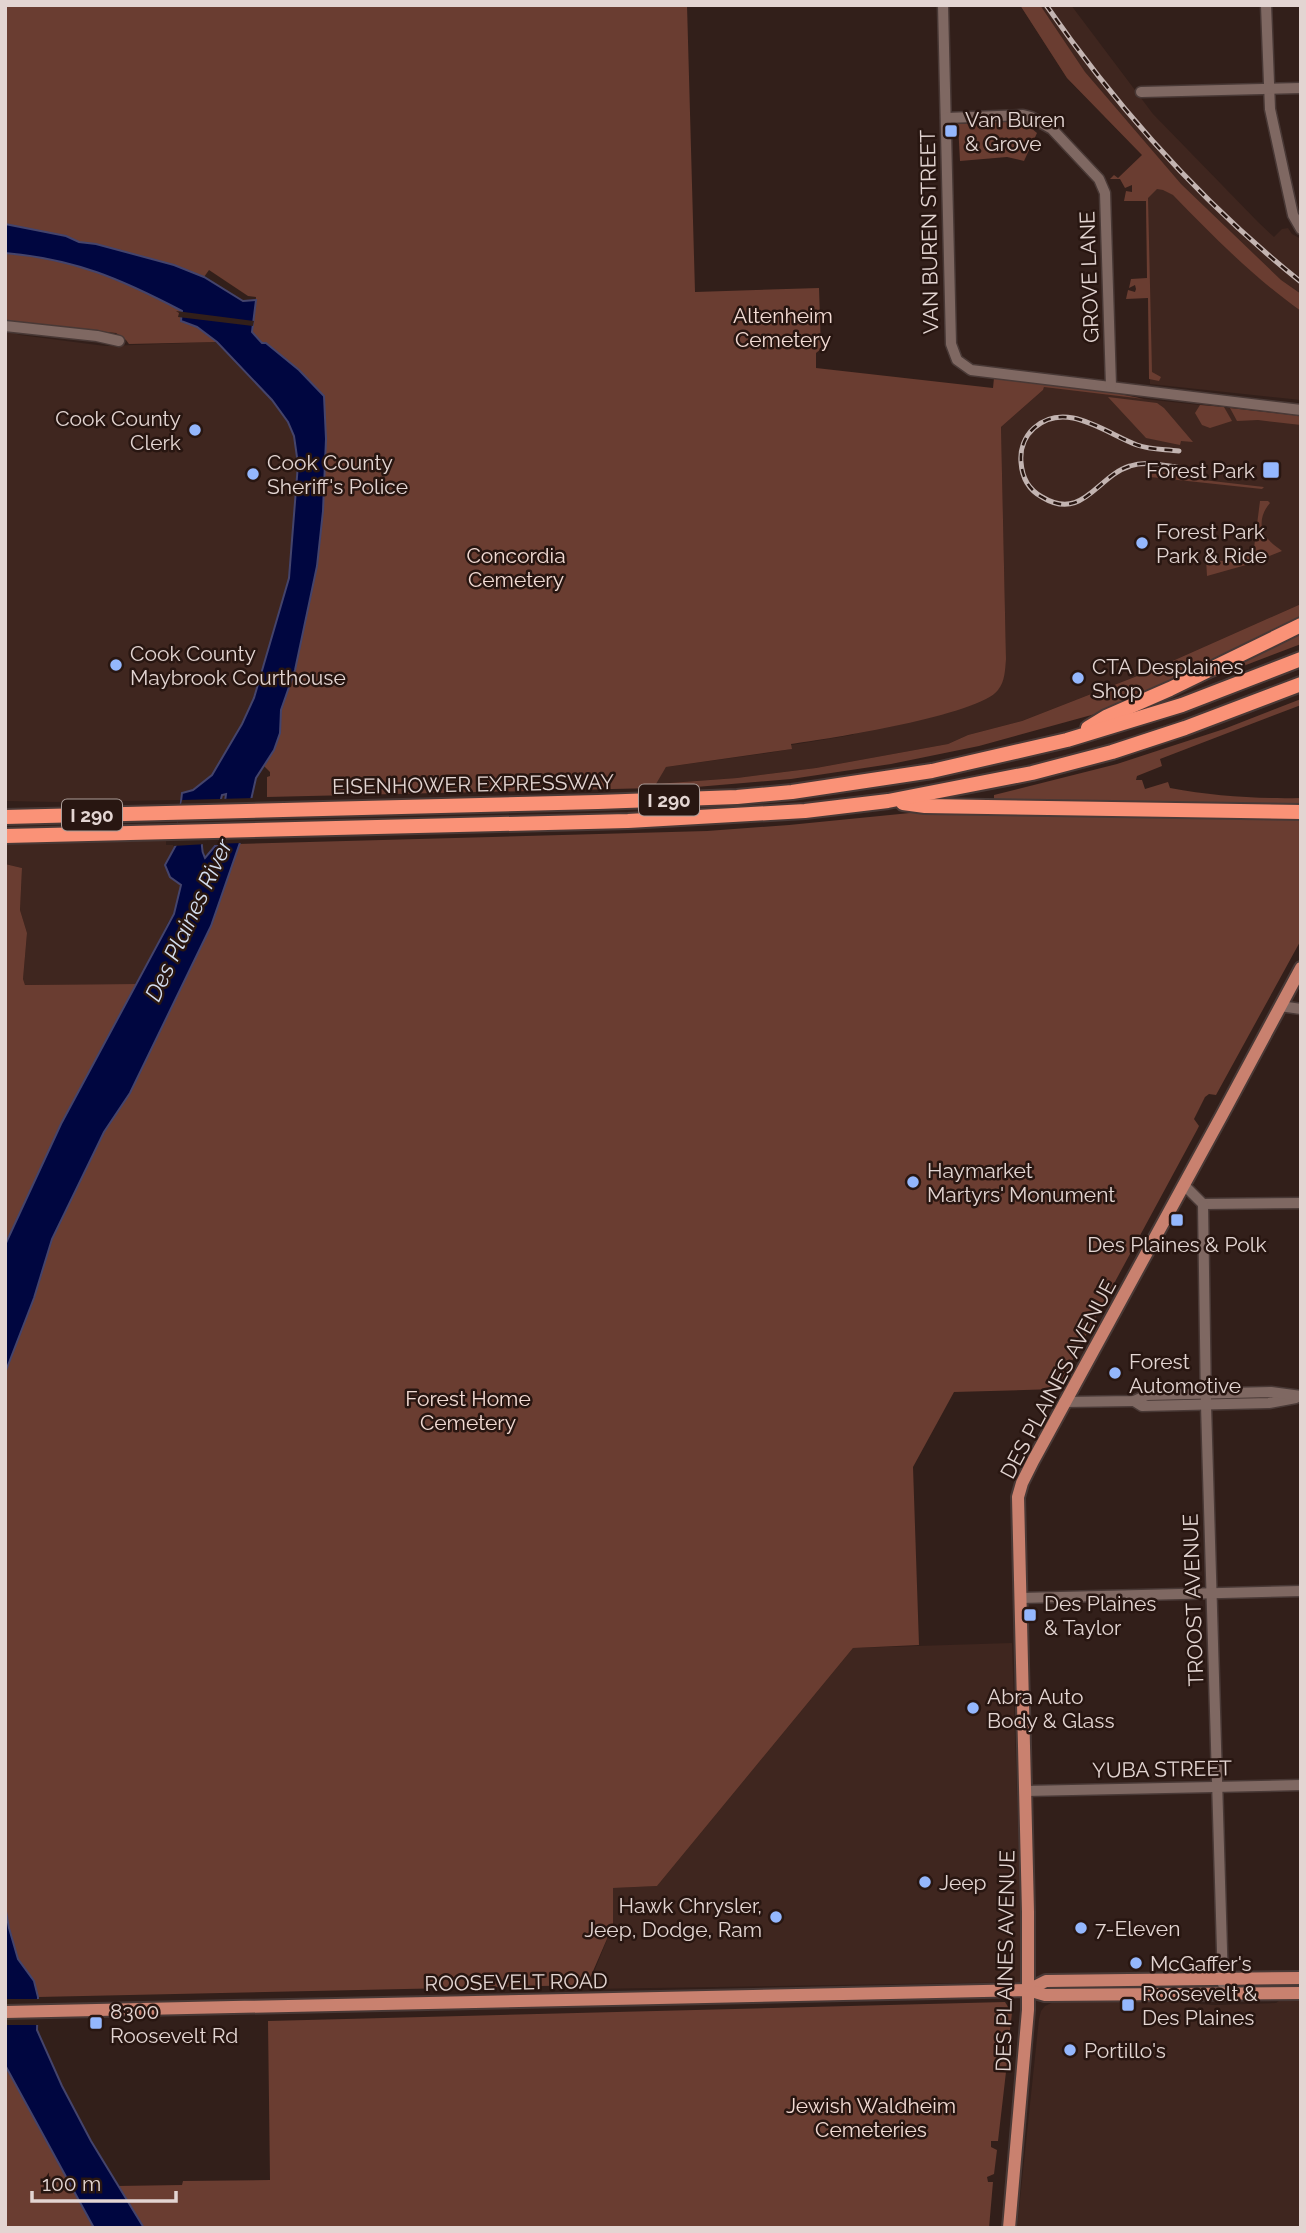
<svg xmlns="http://www.w3.org/2000/svg" width="1306" height="2233" viewBox="0 0 1306 2233" font-family="Raleway,sans-serif">
<rect width="100%" height="100%" fill="#321f1a"/>
<g fill="#3f261f">
<path d="M1020 5H1071L1153 114 1258 222 1274 237 1282 229 1288 228 1292 234 1301 239V400L1150 384 1146 201 1142 155 1067 78Z"/>
<path d="M5 330 20 335 105 346 217 342 272 400 288 422 294 436 298 464 289 578 254 698 242 724 212 775 193 790 182 793V800L55 802 5 801Z"/>
<path d="M1044 384 1105 391 1144 399 1301 416V604L1150 671 1022 721 968 735 948 744 816 768 737 778 655 784 666 767 768 753 791 749V745L852 735 1006 659 1001 427 1043 390Z"/>
<path d="M166 839V845H176L165 865 170 877 181 885 174 914 168 922 138 984 25 985 23 979 27 933 20 910 22 868 5 864V845Z"/>
<path d="M1012 1643 1023 1982 587 1989 613 1925V1888L657 1886 853 1648Z"/>
<path d="M1283 1998H1301V2228H1017L1039 2019 1041 2011 1045 2006 1058 2000H1145L1214 2005 1276 2003Z"/>
</g>
<g fill="#6a3d31">
<path d="M5 5H687L695 292 819 288 821 349 816 353V368L993 388 994 378 1105 391 1144 399 1044 387 1043 390 1001 427 1006 659C1005 670 1005 681 998 690 980 715 828 739 791 744L792 749 666 767 656 784 737 778 816 768 948 744 968 735 1022 721 1150 671 1301 604V619L1147 695 1106 711 979 746 891 764 791 779 696 787 267 797V777L270 776V772L263 765 274 750 280 733 281 710 289 688 317 566 323 511 326 439 324 396 299 370 266 343H262L252 332 256 297 248 296 209 270 204 277 174 265 96 244 79 243 66 236 5 224Z"/>
<path d="M1020 5H1040L1085 72 1181 184 1281 280 1301 294V311C1253 277 1214 237 1173 195L1163 190 1157 189 1148 198 1152 372 1161 377 1159 381 1149 379 1148 298 1126 299 1128 290 1135 292 1136 289 1135 285 1129 288 1131 279 1147 278 1146 201H1124L1126 191 1132 192V185L1125 188 1120 179H1110L1114 175 1118 178 1142 155 1067 78Z"/>
<path d="M1006 121 1025 123 1037 133 1024 161 1007 157 960 161 958 124Z"/>
<path d="M5 253C75 259 121 279 183 311L182 321 197 327 217 342 129 344 126 340 116 333 5 321Z"/>
<path d="M1108 397 1157 403 1164 408 1193 442 1181 441 1180 445 1146 438Z"/>
<path d="M1200 405 1224 407 1232 421 1210 428 1202 425 1195 413Z"/>
<path d="M1230 408 1301 416V425L1258 420 1237 421Z"/>
<path d="M1149 471 1177 474V477L1264 487 1262 489 1150 477Z"/>
<path d="M1260 501H1268L1270 503C1260 514 1258 530 1269 540 1273 545 1279 548 1282 551L1246 565 1207 576 1206 559 1239 563 1241 555 1253 556Z"/>
<path d="M1301 633V644L1173 693 1227 665Z"/>
<path d="M1301 699V705L1160 759 1162 766 1137 776 1136 780H1142L1145 789 1168 782 1170 788C1214 796 1256 799 1301 798V805L994 802V795L1117 764 1224 729Z"/>
<path d="M920 812 1301 819V940L1216 1095 1209 1094 1205 1097 1194 1119 1199 1126 1197 1130 1057 1389 954 1392 913 1467 919 1645 853 1648 657 1886 613 1888V1925L587 1985 38 1997 34 1981 18 1959 9 1928 5 1906V1373L34 1298 52 1239 104 1132 130 1093 211 926 238 844 707 831 789 825Z"/>
<path d="M5 864 22 868 20 910 27 933 23 979 25 985 138 984 61 1124 5 1245Z"/>
<path d="M1005 2002 1012 2013 1009 2038 999 2039V2045L1009 2046 998 2141H991V2147L997 2150 994 2174 987 2177 988 2182H993L989 2228H144L117 2186 182 2185 183 2181 270 2180 268 2021Z"/>
<path d="M5 2065 94 2228H5Z"/>
</g>
<g fill="#000640" stroke="#44446c" stroke-width="2" fill-rule="evenodd">
<path d="M5 224 66 236 79 242 96 244 174 265 204 277 243 301 256 300 252 332 262 343H266L299 370 324 396 326 439 323 511 317 566 295 670 281 710 280 733 274 750 256 778 244 831 211 926 130 1093 104 1132 52 1239 34 1298 5 1373V1245L61 1124 174 914 181 885 170 877 165 865 176 845 182 793 193 790 212 775 242 724 254 698 289 578 298 464 294 436 288 422 272 400 217 342 197 327 181 321 182 311C121 279 75 259 5 253ZM226 794 219 846H215L205 858C193 836 219 815 222 795Z"/>
<path d="M5 1906 9 1928 18 1959 34 1981 38 1997 37 2030 62 2086 91 2141 144 2228H94L5 2065Z"/>
</g>
<g fill="#321f1a">
<path d="M176 311 254 321 253 326 178 317 179 313Z"/>
<path d="M254 798 247 832 242 843 212 844 216 843 221 806 217 811 210 828 207 844 173 846 182 800Z"/>
<rect x="5" y="1999" width="35" height="26"/>
</g>
<g fill="none" stroke-linecap="round" stroke-linejoin="round">
<defs>
<g id="minor">
<path d="M943 5 951 344 957 360 971 370 1301 410"/>
<path d="M1266 5 1270 109 1293 215 1301 229"/>
<path d="M1141 92 1301 88"/>
<path d="M946 118 1023 115 1031 117 1052 129 1099 179 1105 193 1111 386"/>
<path d="M5 326 97 336 119 341"/>
<path d="M1280 1006 1301 1009"/>
<path d="M1184 1185 1203 1204 1301 1203"/>
<path d="M1203 1204 1206 1405 1223 1984"/>
<path d="M1134 1401 1142 1406 1269 1403 1296 1398"/>
<path d="M1064 1402 1134 1401 1147 1395 1271 1392 1301 1396"/>
<path d="M1020 1598 1301 1591"/>
<path d="M1025 1791 1301 1785"/>
</g>
<g id="major">
<path d="M1028 1990 1046 1981 1301 1978"/>
<path d="M5 2012 1028 1990 1045 1995 1301 1993"/>
<path d="M1009 2228 1028 2010V1912L1018 1497 1022 1483 1033 1461 1222 1115 1301 968"/>
</g>
<g id="highway">
<path d="M1088 728 1106 717 1170 689 1301 625"/>
<path d="M903 803 925 806 1301 812"/>
<path d="M5 817 598 802 737 797 792 792 932 771 1067 740 1182 705 1301 659"/>
<path d="M5 836 628 821 805 811 888 801 1032 773 1112 752 1185 728 1301 684"/>
</g>
</defs>
<use href="#minor" stroke="#493936" stroke-width="13"/>
<use href="#major" stroke="#493936" stroke-width="16"/>
<use href="#highway" stroke="#493936" stroke-width="18"/>
<use href="#minor" stroke="#7f6862" stroke-width="10"/>
<use href="#major" stroke="#c9816f" stroke-width="12"/>
<use href="#highway" stroke="#fa9277" stroke-width="14"/>
<defs>
<g id="rail">
<path d="M1046 5C1118 109 1202 203 1301 282"/>
<path d="M1177 467C1162 465 1145 461 1130 466 1097 476 1083 522 1042 497 1029 490 1022 477 1021 462 1020 450 1024 437 1034 428 1066 400 1105 433 1137 445 1151 450 1165 449 1179 451"/>
</g>
</defs>
<use href="#rail" stroke="#c3b4b1" stroke-width="5"/>
<use href="#rail" stroke="#281611" stroke-width="2.5" stroke-dasharray="8" stroke-linecap="butt"/>
</g>
<g fill="#94b7fd" stroke="#281611" stroke-width="2.5">
<rect x="944" y="124" width="14" height="14" rx="3.5"/>
<circle cx="195" cy="430" r="7"/>
<rect x="1262" y="461" width="18" height="18" rx="3.5"/>
<circle cx="253" cy="474" r="7"/>
<circle cx="1142" cy="543" r="7"/>
<circle cx="116" cy="665" r="7"/>
<circle cx="1078" cy="678" r="7"/>
<circle cx="913" cy="1182" r="7"/>
<rect x="1170" y="1213" width="14" height="14" rx="3.5"/>
<circle cx="1115" cy="1373" r="7"/>
<rect x="1023" y="1608" width="14" height="14" rx="3.5"/>
<circle cx="973" cy="1708" r="7"/>
<circle cx="925" cy="1882" r="7"/>
<circle cx="776" cy="1917" r="7"/>
<circle cx="1081" cy="1928" r="7"/>
<circle cx="1136" cy="1963" r="7"/>
<rect x="1121" y="1998" width="14" height="14" rx="3.5"/>
<rect x="89" y="2016" width="14" height="14" rx="3.5"/>
<circle cx="1070" cy="2050" r="7"/>
</g>
<g text-anchor="middle" dominant-baseline="central" stroke-width="5" stroke-linejoin="round" paint-order="stroke">
<g fill="#281611" stroke="#ab9c98" stroke-width="2">
<rect x="639" y="784.5" width="60" height="31" rx="5"/>
<rect x="62" y="799.5" width="60" height="31" rx="5"/>
</g>
<g font-size="19" font-weight="bold" fill="#e3d5d2">
<text x="669" y="800">I 290</text>
<text x="92" y="815">I 290</text>
</g>
<g font-size="21" fill="#e3d5d2" stroke="#281611" text-anchor="start">
<text x="965" y="119">Van Buren<tspan x="965" dy="24">&amp; Grove</tspan></text>
<text x="181" y="418" text-anchor="end">Cook County<tspan x="181" dy="24">Clerk</tspan></text>
<text x="267" y="462">Cook County<tspan x="267" dy="24">Sheriff's Police</tspan></text>
<text x="1255" y="470" text-anchor="end">Forest Park</text>
<text x="1156" y="531">Forest Park<tspan x="1156" dy="24">Park &amp; Ride</tspan></text>
<text x="130" y="653">Cook County<tspan x="130" dy="24">Maybrook Courthouse</tspan></text>
<text x="1092" y="666">CTA Desplaines<tspan x="1092" dy="24">Shop</tspan></text>
<text x="927" y="1170">Haymarket<tspan x="927" dy="24">Martyrs' Monument</tspan></text>
<text x="1177" y="1244" text-anchor="middle">Des Plaines &amp; Polk</text>
<text x="1129" y="1361">Forest<tspan x="1129" dy="24">Automotive</tspan></text>
<text x="1044" y="1603">Des Plaines<tspan x="1044" dy="24">&amp; Taylor</tspan></text>
<text x="987" y="1696">Abra Auto<tspan x="987" dy="24">Body &amp; Glass</tspan></text>
<text x="939" y="1882">Jeep</text>
<text x="762" y="1905" text-anchor="end">Hawk Chrysler,<tspan x="762" dy="24">Jeep, Dodge, Ram</tspan></text>
<text x="1095" y="1928">7-Eleven</text>
<text x="1150" y="1963">McGaffer's</text>
<text x="1142" y="1993">Roosevelt &amp;<tspan x="1142" dy="24">Des Plaines</tspan></text>
<text x="110" y="2011">8300<tspan x="110" dy="24">Roosevelt Rd</tspan></text>
<text x="1084" y="2050">Portillo's</text>
</g>
<g font-size="21" fill="#e3d5d2" stroke="#281611">
<text transform="translate(929 232) rotate(-91)">VAN BUREN STREET</text>
<text transform="translate(1089 277) rotate(-92)">GROVE LANE</text>
<text transform="translate(473 784) rotate(-1)">EISENHOWER EXPRESSWAY</text>
<text transform="translate(1058 1379) rotate(-62)">DES PLAINES AVENUE</text>
<text transform="translate(1193 1600) rotate(-92)">TROOST AVENUE</text>
<text transform="translate(1162 1769) rotate(-1)">YUBA STREET</text>
<text transform="translate(1005 1961) rotate(-89)">DES PLAINES AVENUE</text>
<text transform="translate(516 1982) rotate(-1)">ROOSEVELT ROAD</text>
</g>
<g font-size="21" fill="#f2dbd4" stroke="#281611">
<text x="783" y="315">Altenheim<tspan x="783" dy="24">Cemetery</tspan></text>
<text x="516" y="555">Concordia<tspan x="516" dy="24">Cemetery</tspan></text>
<text x="468" y="1398">Forest Home<tspan x="468" dy="24">Cemetery</tspan></text>
<text x="871" y="2105">Jewish Waldheim<tspan x="871" dy="24">Cemeteries</tspan></text>
</g>
<g font-size="23" font-style="italic" fill="#d2dcee" stroke="#281611">
<text transform="translate(188 920) rotate(-65)">Des Plaines River</text>
</g>
</g>
<rect width="1306" height="2233" fill="none" stroke="#e3d5d2" stroke-width="14"/>
<path d="M32 2191v10h144v-10" fill="none" stroke="#e3d5d2" stroke-width="3.5"/>
<text x="42" y="2191" font-size="21" fill="#e3d5d2" stroke="#281611" stroke-width="5" paint-order="stroke">100 m</text>
</svg>
